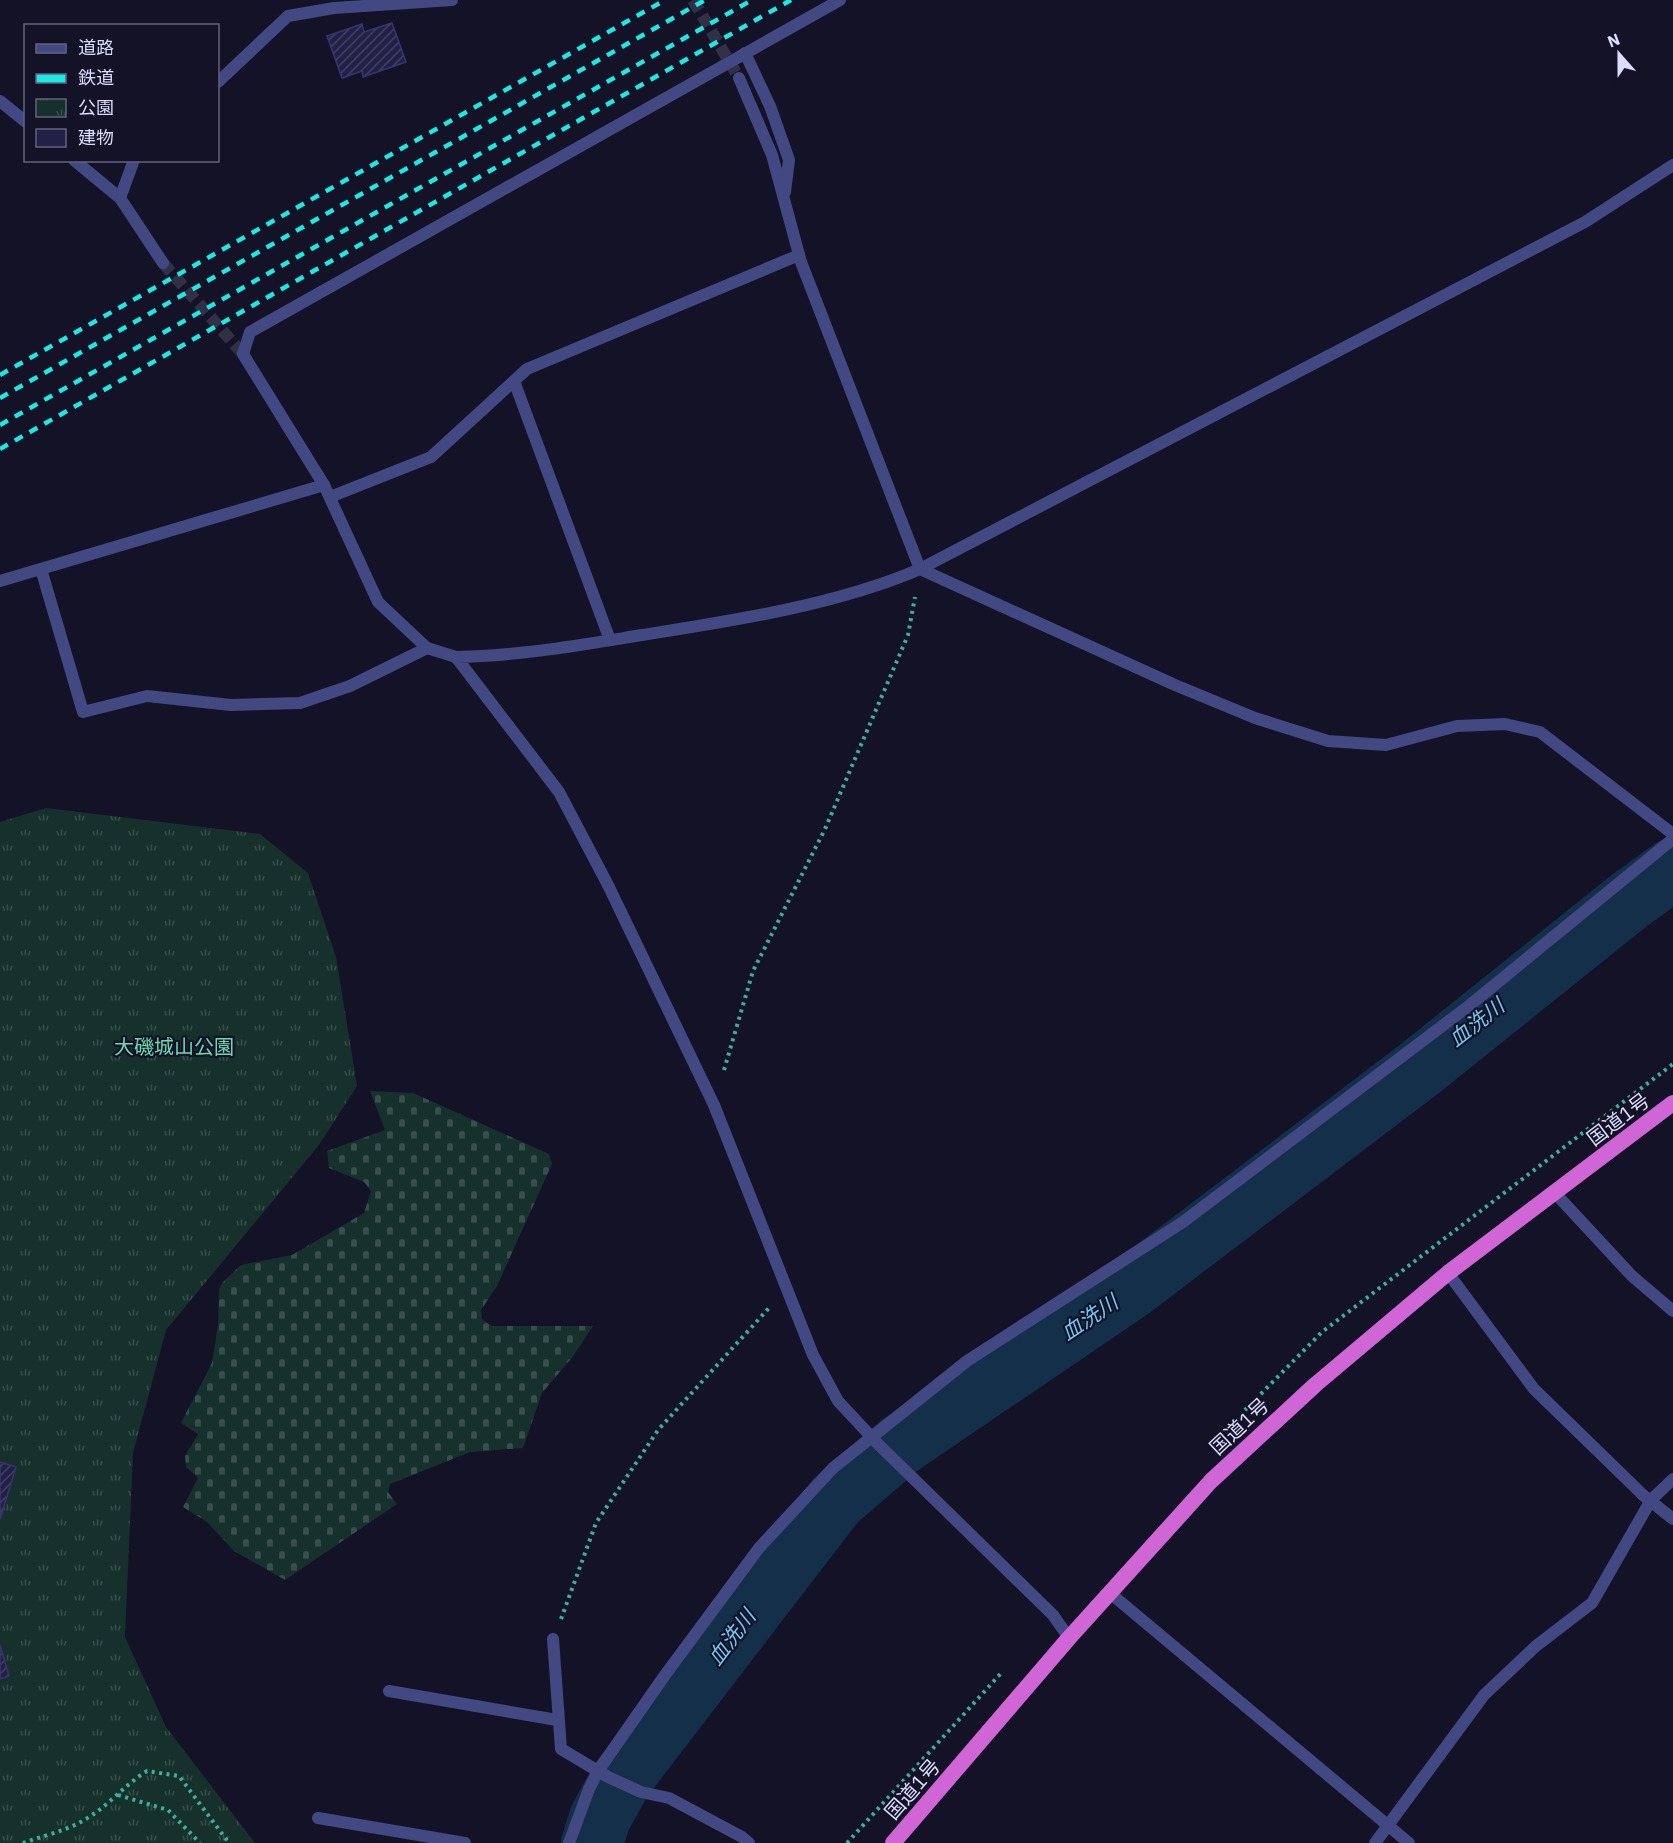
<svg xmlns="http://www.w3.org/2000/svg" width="1673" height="1843" viewBox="0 0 1673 1843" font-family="'IBM Plex Sans','Noto Sans JP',sans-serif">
<defs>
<pattern id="cemetery-stones" width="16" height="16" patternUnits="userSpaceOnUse" patternTransform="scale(1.5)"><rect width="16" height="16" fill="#16312c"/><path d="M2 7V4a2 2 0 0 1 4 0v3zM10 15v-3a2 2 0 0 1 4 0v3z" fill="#374e4c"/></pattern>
<pattern id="park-tufts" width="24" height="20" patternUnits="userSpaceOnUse" patternTransform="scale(1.5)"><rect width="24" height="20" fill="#16312c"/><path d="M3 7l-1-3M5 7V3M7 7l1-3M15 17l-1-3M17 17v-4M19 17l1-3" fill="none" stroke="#374e4c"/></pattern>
<pattern id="building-hatch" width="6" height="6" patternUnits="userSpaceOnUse" patternTransform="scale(1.5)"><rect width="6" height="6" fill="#232047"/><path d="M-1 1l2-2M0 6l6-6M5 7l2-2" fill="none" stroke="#424062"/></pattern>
</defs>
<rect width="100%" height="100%" fill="#131227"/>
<path fill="url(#cemetery-stones)" d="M370 1091 413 1093 549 1154 552 1164 497 1286 481 1310 482 1319 492 1326H593L574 1355 542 1393 523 1448 470 1452 390 1484 388 1492 397 1504 285 1580 234 1551 207 1522 183 1507 198 1478 186 1467 185 1456 198 1434 181 1423 212 1363 218 1325 219 1289 222 1283 241 1265 292 1255 364 1213 371 1191 364 1182 329 1168 327 1151 385 1130Z"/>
<path fill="url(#park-tufts)" d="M46 808 260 834 308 873 336 957 357 1086 319 1145 166 1330 133 1453 125 1637 166 1727 255 1843H0V822Z"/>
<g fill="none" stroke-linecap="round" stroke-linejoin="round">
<path stroke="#132f4a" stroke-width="62" d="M592 1843 600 1818 621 1780 835 1501 900 1445 1131 1288 1418 1070 1630 900 1673 869"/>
</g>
<g fill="url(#building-hatch)" stroke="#383471" stroke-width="1.5">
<path d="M392 23 406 62 363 77 362 71 342 78 327 36 362 24 364 32Z"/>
<path d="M0 1462 16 1467 0 1519Z"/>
<path d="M0 1645 9 1676 0 1679Z"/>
</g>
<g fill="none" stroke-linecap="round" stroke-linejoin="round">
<g stroke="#313047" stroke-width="12" stroke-dasharray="12 6" stroke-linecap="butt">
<path d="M693 0 739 78"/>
<path d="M163 263 243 354"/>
</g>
<g stroke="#3bb09a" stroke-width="4" stroke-dasharray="3 4.5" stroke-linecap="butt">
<path d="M724 1070 753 971 825 829 908 635 915 597"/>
<path d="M1245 1410 1322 1332 1673 1064"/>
<path d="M561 1619 596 1523 658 1430 769 1308"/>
<path d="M118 1795 168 1810 200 1843"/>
<path d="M23 1843C42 1836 66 1831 84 1820 108 1807 124 1785 147 1771L179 1776 229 1843"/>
<path d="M847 1843 1003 1671"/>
</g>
<g stroke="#424882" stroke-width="12">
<path d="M243 354 250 332 840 0"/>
<path d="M41 569 83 712 147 696 231 705 300 703 350 686 427 648"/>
<path d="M920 569 1585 222 1673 165"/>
<path d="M0 581 324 485"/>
<path d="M1448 1273 1534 1389 1643 1495"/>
<path d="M553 1639 561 1749 608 1777 641 1792 669 1798 742 1837 749 1843"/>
<path d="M389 1691 557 1720"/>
<path d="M318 1818 465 1843"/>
</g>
<g stroke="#424882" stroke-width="12">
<path d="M745 53 770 106 789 160 785 192"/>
<path d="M739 78 772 155 801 262 920 569C837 605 731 621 642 635 580 645 519 656 456 657L559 792 608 885 714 1105 813 1355 838 1401 878 1444 1053 1615 1069 1638"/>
<path d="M218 82 288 16 334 8 452 0"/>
<path d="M0 101 26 122"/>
<path d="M74 160 120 198"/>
<path d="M134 160 120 198 163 263"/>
<path d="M243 354 324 485 378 602 427 648 456 657"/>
<path d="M514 381 610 640"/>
<path d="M330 497 431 457 527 369 799 255"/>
<path d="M920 569 1175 685 1255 718 1328 741 1386 745 1457 726 1505 724 1540 732 1673 834"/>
<path d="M1555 1193 1632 1276 1673 1311"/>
<path d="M1643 1495 1673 1519"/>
<path d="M1110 1593 1409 1843"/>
<path d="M569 1843 589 1789 598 1771 665 1675 759 1548 833 1468 967 1361 1183 1222 1470 1005 1673 839"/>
<path d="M1375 1843 1484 1695 1536 1646 1592 1603 1651 1500 1673 1479"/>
</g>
<path stroke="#d066d6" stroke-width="16" d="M893 1843 1069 1638 1211 1481 1315 1385 1448 1273 1673 1103"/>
<g stroke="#19ebe4" stroke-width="4.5" stroke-dasharray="9 8" stroke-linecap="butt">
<path d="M0 375 665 0"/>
<path d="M0 398 705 0"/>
<path d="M0 425 752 0"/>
<path d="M0 449 791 0"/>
</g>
</g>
<g text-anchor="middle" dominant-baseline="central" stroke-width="4.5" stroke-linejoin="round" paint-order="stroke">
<g font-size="20" fill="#6dd7ae" stroke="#131227">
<text x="174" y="1046">大磯城山公園</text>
</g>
<g font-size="20" fill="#dcdcfc" stroke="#131227">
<text transform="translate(1618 1119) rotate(-37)">国道1号</text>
<text transform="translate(1239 1426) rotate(-43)">国道1号</text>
<text transform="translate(912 1789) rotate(-49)">国道1号</text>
</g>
<g font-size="21" font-style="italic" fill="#73c8f3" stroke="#131227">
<text transform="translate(1476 1022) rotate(-38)">血洗川</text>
<text transform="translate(1089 1317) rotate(-34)">血洗川</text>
<text transform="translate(731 1637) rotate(-53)">血洗川</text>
</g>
</g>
<rect x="24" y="24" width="195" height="138" fill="#131227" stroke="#63637c" stroke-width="1.5"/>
<rect x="36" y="44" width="30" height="9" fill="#424882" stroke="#63637c" stroke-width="1.5"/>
<text x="78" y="54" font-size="18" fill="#dcdcfc">道路</text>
<rect x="36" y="74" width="30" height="9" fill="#19ebe4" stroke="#63637c" stroke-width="1.5"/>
<text x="78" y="84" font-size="18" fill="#dcdcfc">鉄道</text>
<rect x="36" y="99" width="30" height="18" fill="url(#park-tufts)" stroke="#63637c" stroke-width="1.5"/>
<text x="78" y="114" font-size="18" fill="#dcdcfc">公園</text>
<rect x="36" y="129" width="30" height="18" fill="#232047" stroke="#63637c" stroke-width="1.5"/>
<text x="78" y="144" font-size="18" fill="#dcdcfc">建物</text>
<g transform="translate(1619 54) rotate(339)" stroke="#131227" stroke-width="4.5" paint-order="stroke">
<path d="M0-4.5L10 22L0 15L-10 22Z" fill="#dcdcfc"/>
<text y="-9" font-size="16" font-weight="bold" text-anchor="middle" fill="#dcdcfc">N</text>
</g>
</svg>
